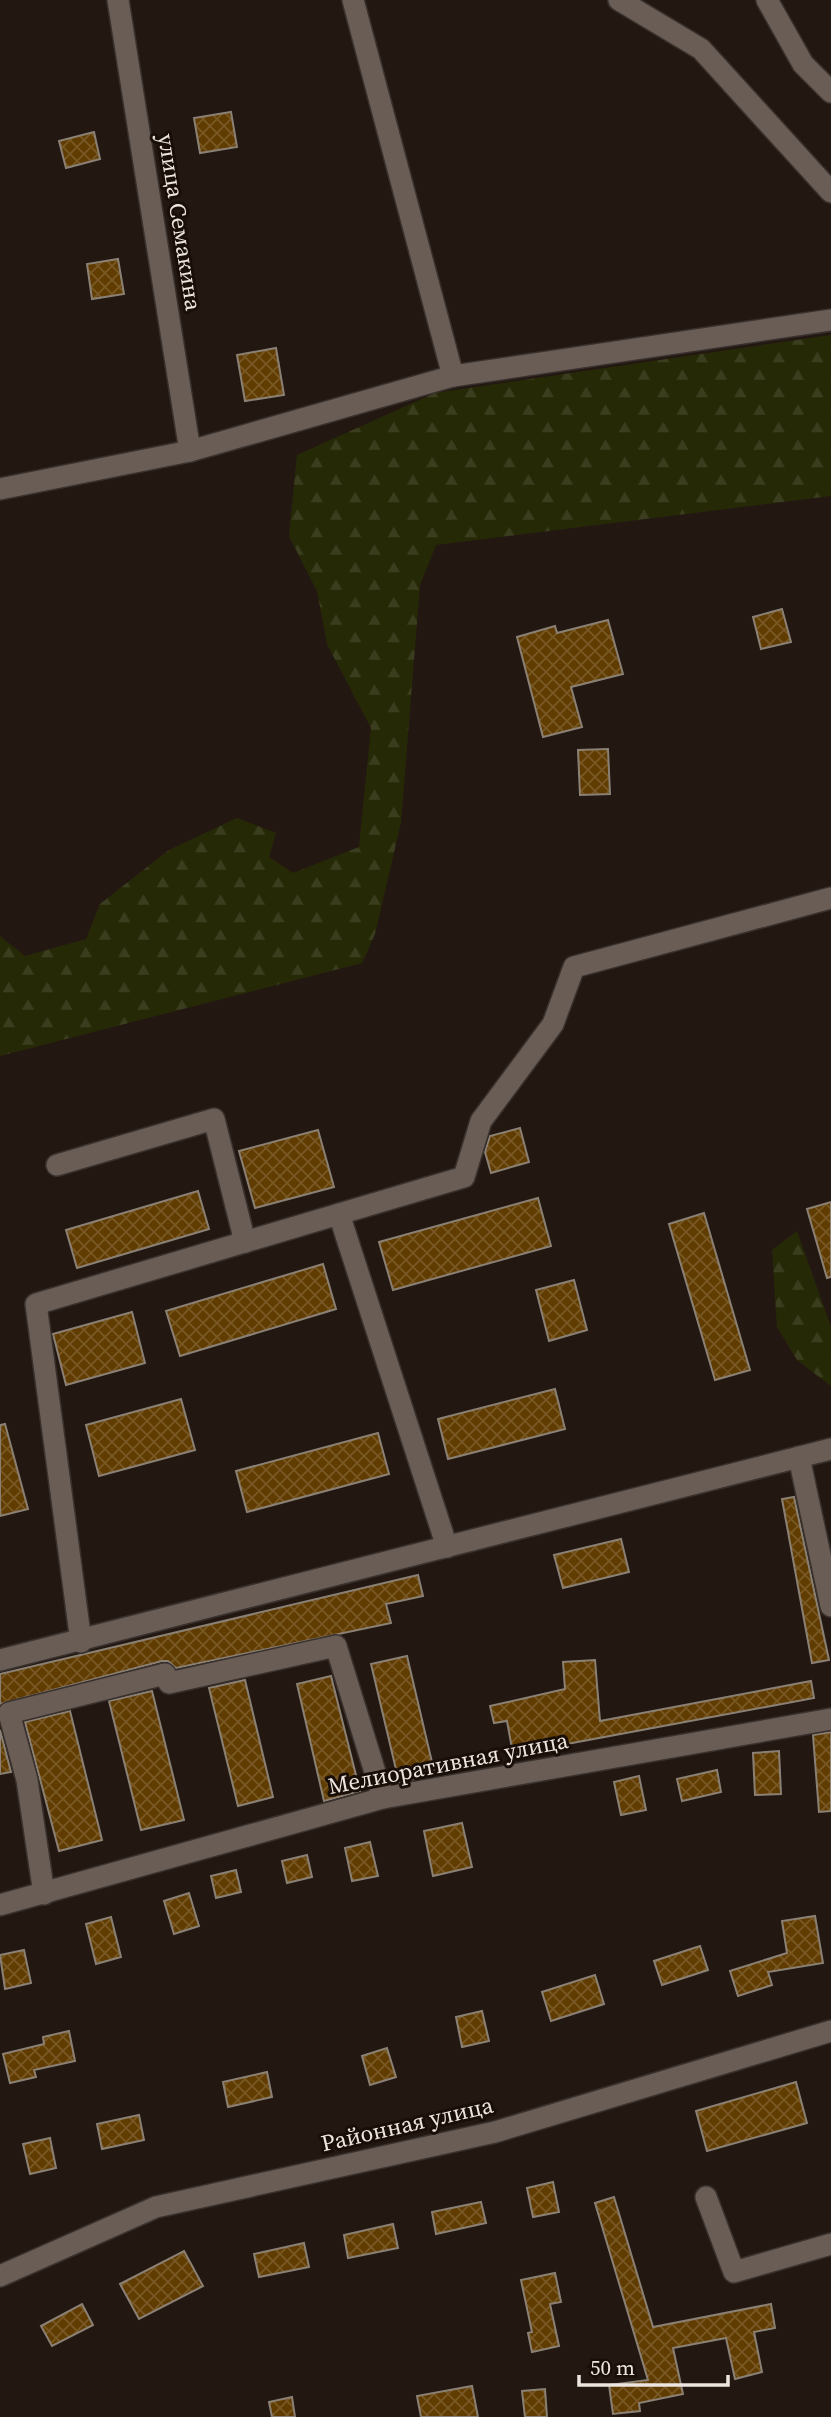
<svg xmlns="http://www.w3.org/2000/svg" width="831" height="2417" viewBox="0 0 831 2417" font-family="'Source Serif 4',serif">
<defs>
<pattern id="forest-firs" width="22" height="20" patternUnits="userSpaceOnUse" patternTransform="scale(1.75)"><rect width="22" height="20" fill="#262906"/><path d="M5 1l3.5 6h-7zM16 11l3.5 6h-7z" fill="#3b3e1e"/></pattern>
<pattern id="building-cross-hatch" width="8" height="8" patternUnits="userSpaceOnUse" patternTransform="scale(1.75)"><rect width="8" height="8" fill="#613c00"/><path d="M0 0l8 8M0 8l8-8" fill="none" stroke="#785825"/></pattern>
</defs>
<rect width="100%" height="100%" fill="#231811"/>
<g fill="url(#forest-firs)">
<path d="M831 335V496L436 545 420 585 401 822 375 934 362 963 0 1056V936L25 956 86 939 100 904 169 850 237 818 276 833 269 857 293 873 359 847 371 728 327 644 317 591 289 536 297 455 435 393Z"/>
<path d="M797 1231 831 1327V1386L797 1360 777 1327 772 1250Z"/>
</g>
<g fill="url(#building-cross-hatch)" stroke="#8b8074" stroke-width="2">
<path d="M231 112 237 147 200 153 194 118Z"/>
<path d="M94 132 100 159 66 168 59 141Z"/>
<path d="M118 259 124 294 92 299 87 264Z"/>
<path d="M276 348 284 395 245 401 237 355Z"/>
<path d="M782 609 791 642 761 649 753 617Z"/>
<path d="M608 620 623 674 571 687 582 727 543 737 517 637 555 626 557 633Z"/>
<path d="M608 749 610 794 580 795 578 750Z"/>
<path d="M520 1128 529 1162 491 1173 485 1152 490 1136Z"/>
<path d="M318 1130 334 1187 255 1208 239 1151Z"/>
<path d="M198 1191 209 1229 77 1268 66 1230Z"/>
<path d="M538 1198 551 1246 393 1290 379 1242Z"/>
<path d="M831 1202V1277L827 1278 807 1209Z"/>
<path d="M704 1213 750 1370 715 1380 669 1224Z"/>
<path d="M323 1264 336 1309 180 1356 166 1311Z"/>
<path d="M574 1280 587 1330 549 1341 536 1290Z"/>
<path d="M132 1312 145 1363 66 1385 53 1334Z"/>
<path d="M555 1389 565 1429 448 1459 438 1419Z"/>
<path d="M181 1399 195 1450 99 1476 86 1425Z"/>
<path d="M5 1424 28 1509 0 1516V1425Z"/>
<path d="M378 1433 389 1474 247 1512 236 1471Z"/>
<path d="M794 1497 829 1660 812 1663 782 1499Z"/>
<path d="M621 1539 629 1572 563 1588 554 1555Z"/>
<path d="M418 1575 423 1596 386 1604 391 1623 176 1668 168 1661H162L0 1704V1674Z"/>
<path d="M407 1656 435 1775 399 1782 371 1664Z"/>
<path d="M595 1660 600 1721 811 1681 814 1698 513 1754 507 1721 494 1723 490 1706 565 1689 563 1662Z"/>
<path d="M331 1676 360 1791 324 1801 297 1684Z"/>
<path d="M245 1680 273 1797 238 1806 209 1688Z"/>
<path d="M152 1691 184 1820 141 1830 109 1701Z"/>
<path d="M70 1711 102 1840 59 1851 25 1722Z"/>
<path d="M0 1730 11 1772 0 1774Z"/>
<path d="M831 1732V1811L819 1812 813 1735Z"/>
<path d="M779 1751 781 1794 755 1795 753 1753Z"/>
<path d="M717 1770 721 1792 682 1801 677 1779Z"/>
<path d="M639 1776 646 1810 621 1815 614 1782Z"/>
<path d="M462 1823 472 1867 433 1876 424 1831Z"/>
<path d="M370 1842 378 1876 352 1881 345 1848Z"/>
<path d="M307 1855 312 1877 287 1883 282 1861Z"/>
<path d="M236 1870 241 1892 216 1898 211 1876Z"/>
<path d="M189 1893 199 1926 174 1934 164 1901Z"/>
<path d="M815 1916 823 1963 768 1972 772 1985 738 1996 730 1971 787 1953 782 1921Z"/>
<path d="M111 1917 121 1957 96 1964 86 1924Z"/>
<path d="M700 1946 708 1970 662 1985 654 1961Z"/>
<path d="M24 1950 31 1983 5 1989 0 1955Z"/>
<path d="M595 1975 604 2004 551 2021 542 1992Z"/>
<path d="M482 2011 489 2041 462 2047 456 2017Z"/>
<path d="M69 2031 75 2061 34 2070 36 2077 10 2083 3 2054 44 2044 43 2037Z"/>
<path d="M387 2048 396 2077 370 2085 362 2056Z"/>
<path d="M267 2072 272 2097 228 2107 223 2082Z"/>
<path d="M796 2082 807 2123 707 2151 696 2111Z"/>
<path d="M139 2115 144 2140 102 2149 97 2124Z"/>
<path d="M50 2138 56 2168 30 2174 23 2144Z"/>
<path d="M553 2182 559 2212 533 2217 527 2188Z"/>
<path d="M614 2197 653 2327 771 2304 775 2328 754 2332 762 2372 735 2379 726 2338 673 2348 683 2394 639 2403 640 2411 613 2414 609 2385 648 2380 595 2203Z"/>
<path d="M481 2202 486 2223 436 2234 432 2212Z"/>
<path d="M393 2224 398 2248 348 2258 344 2235Z"/>
<path d="M304 2243 309 2267 259 2277 254 2254Z"/>
<path d="M184 2251 203 2286 139 2319 120 2284Z"/>
<path d="M555 2273 561 2302 550 2304 559 2346 532 2352 528 2333 532 2332 521 2280Z"/>
<path d="M82 2304 93 2325 52 2346 41 2326Z"/>
<path d="M472 2386 478 2417H421L417 2396Z"/>
<path d="M545 2389 547 2417H525L522 2391Z"/>
<path d="M292 2397 295 2417H272L269 2402Z"/>
</g>
<g fill="none" stroke-linecap="round" stroke-linejoin="round">
<defs>
<g id="minor">
<path d="M118 0 190 451"/>
<path d="M353 0 453 376"/>
<path d="M619 0 701 49 831 192"/>
<path d="M767 0 803 64 831 92"/>
<path d="M0 489 190 451 453 376 831 320"/>
<path d="M57 1165 214 1119 245 1242"/>
<path d="M339 1214 464 1177 481 1121 553 1024 574 967 831 898"/>
<path d="M799 1457 831 1606"/>
<path d="M81 1642 36 1304 339 1214 447 1547"/>
<path d="M0 1660 831 1449"/>
<path d="M44 1894 27 1780 9 1713 165 1674 169 1683 336 1646 383 1798"/>
<path d="M0 1905 383 1798 831 1719"/>
<path d="M706 2197 734 2272 831 2244"/>
<path d="M0 2276 156 2207 495 2132 831 2031"/>
</g>
</defs>
<use href="#minor" stroke="#39312e" stroke-width="24"/>
<use href="#minor" stroke="#6a5d55" stroke-width="21"/>
</g>
<g text-anchor="middle" dominant-baseline="central" stroke-width="6" stroke-linejoin="round" paint-order="stroke">
<g font-size="23" fill="#ede5e0" stroke="#190f08">
<text transform="translate(180 222) rotate(81)">улица Семакина</text>
<text transform="translate(448 1763) rotate(-11)">Мелиоративная улица</text>
<text transform="translate(407 2124) rotate(-13)">Районная улица</text>
</g>
</g>
<path d="M579 2375v10h149v-10" fill="none" stroke="#ede5e0" stroke-width="3.5"/>
<text x="590" y="2375" font-size="21" fill="#ede5e0" stroke="#190f08" stroke-width="5" paint-order="stroke">50 m</text>
</svg>
